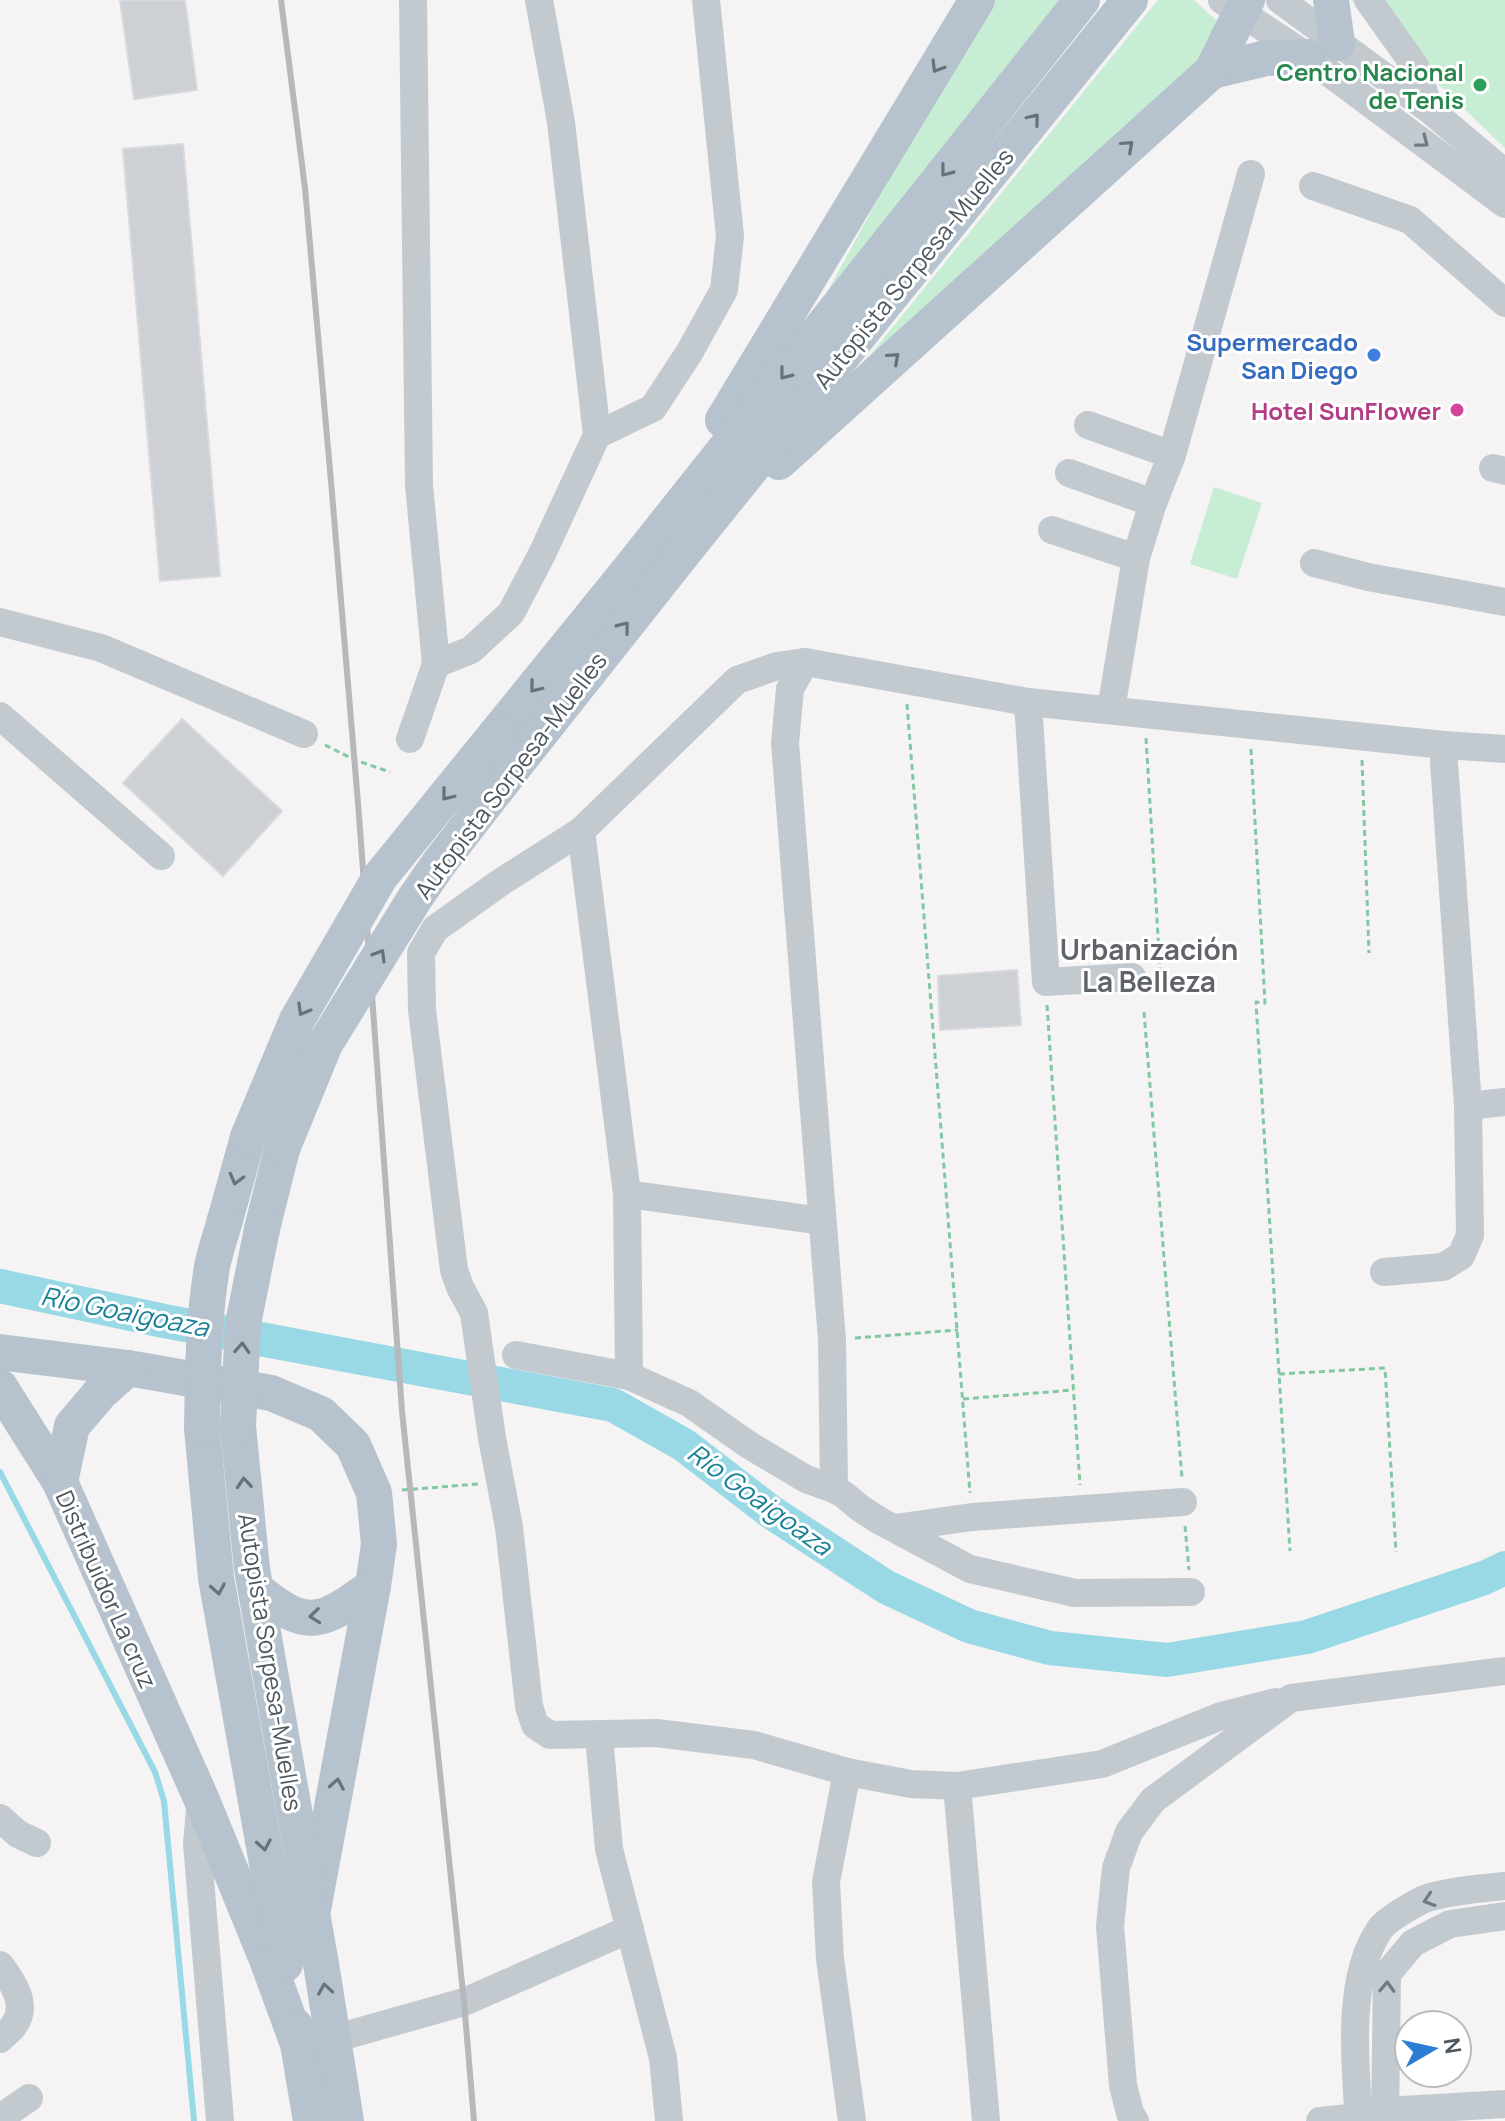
<svg xmlns="http://www.w3.org/2000/svg" width="1505" height="2121" viewBox="0 0 1505 2121" font-family="Manrope,sans-serif">
<rect width="100%" height="100%" fill="#f5f3f3"/>
<g fill="#c7edd4">
<path d="M987 0H1063L786 367Z"/>
<path d="M1158 0H1194L1217 21 1220 43 832 402Z"/>
<path d="M1351 0H1505V148L1358 7Z"/>
<path d="M1214 487 1262 503 1237 579 1190 564Z"/>
</g>
<g fill="none" stroke-linecap="round" stroke-linejoin="round">
<path stroke="#98d9e5" stroke-width="6" d="M0 1472 155 1772 164 1801 194 2121"/>
<path stroke="#98d9e5" stroke-width="34" d="M0 1286 164 1321 613 1405 684 1445 771 1512 886 1587 969 1626 1050 1648 1167 1660 1307 1637 1484 1578 1505 1568"/>
</g>
<g fill="#cdd0d4" stroke="#d7d9dd" stroke-width="2">
<path d="M120 0H185L197 90 134 99Z"/>
<path d="M183 144 220 576 160 581 123 149Z"/>
<path d="M182 719 282 811 223 876 123 783Z"/>
<path d="M1017 970 1021 1025 940 1030 938 976Z"/>
</g>
<g fill="none" stroke-linecap="round" stroke-linejoin="round">
<g stroke="#82c8a2" stroke-width="3" stroke-dasharray="6 4" stroke-linecap="butt">
<path d="M907 704 970 1493"/>
<path d="M1146 738 1160 969"/>
<path d="M325 745 355 760 390 772"/>
<path d="M1251 749 1265 1003 1256 1002 1290 1551"/>
<path d="M1362 760 1369 953"/>
<path d="M1047 1005 1080 1485"/>
<path d="M1144 1012 1182 1478"/>
<path d="M855 1338 958 1330"/>
<path d="M1279 1374 1385 1368 1396 1552"/>
<path d="M963 1399 1073 1390"/>
<path d="M402 1490 478 1484"/>
<path d="M1185 1526 1189 1570"/>
</g>
<g stroke="#c2cad0" stroke-width="28">
<path d="M539 0 561 122 597 435"/>
<path d="M1222 0 1308 57 1505 204"/>
<path d="M1280 0 1430 110 1505 173"/>
<path d="M1368 0 1415 66 1430 110"/>
<path d="M1313 186 1410 220 1505 303"/>
<path d="M1088 425 1172 455"/>
<path d="M1493 468 1505 471"/>
<path d="M1069 473 1153 503"/>
<path d="M1052 530 1136 558"/>
<path d="M1314 563 1368 577 1505 602"/>
<path d="M0 622 101 648 304 734"/>
<path d="M805 662 790 689 785 743 832 1340 834 1489 843 1494 860 1508 880 1521 970 1569 1075 1593 1191 1592"/>
<path d="M436 664 471 650 511 613 542 554 597 435 653 408 689 353 724 290 730 236 706 0"/>
<path d="M1028 702 1046 982 1132 977"/>
<path d="M1111 710 1136 558 1153 503 1172 455 1251 174"/>
<path d="M0 716 161 856"/>
<path d="M410 739 436 664 419 485 413 0"/>
<path d="M581 831 627 1194 629 1376"/>
<path d="M1468 1106 1505 1102"/>
<path d="M627 1194 822 1221"/>
<path d="M1384 1272 1443 1267 1461 1256 1470 1235 1468 1106 1444 762V745"/>
<path d="M516 1355 629 1376 689 1403 749 1445 806 1479 834 1489"/>
<path d="M895 1528 972 1517 1183 1502"/>
<path d="M599 1736 609 1849 663 2058 669 2121"/>
<path d="M847 1772 826 1882 830 1959 852 2121"/>
<path d="M957 1786 1102 1764 1221 1716 1276 1702"/>
<path d="M201 1799 197 1843 220 2121"/>
<path d="M0 1818 18 1834 37 1843"/>
<path d="M0 1965C12 1981 29 2005 14 2025 11 2030 5 2034 0 2039"/>
<path d="M333 2039 464 2002 630 1929"/>
<path d="M0 2118 29 2098"/>
<path d="M986 2121 957 1786 911 1784 847 1772 754 1745 656 1733 550 1735 535 1725 529 1706 509 1527 492 1438 474 1313 460 1287 454 1270 422 1010 421 953 435 929 501 882 581 831 737 680 777 666 805 662 1028 702 1444 745 1505 749"/>
<path d="M1135 2121 1130 2113 1123 2085 1110 1926 1116 1868 1129 1832 1153 1800 1291 1698 1505 1671"/>
<path d="M1320 2121 1358 2117 1385 2111 1505 2104"/>
<path d="M1359 2121C1355 2063 1346 1978 1380 1929 1386 1920 1411 1906 1420 1901 1438 1892 1484 1888 1505 1886"/>
<path d="M1385 2121 1387 1974 1413 1943 1450 1924 1505 1916"/>
</g>
<g stroke="#b6c3ce" stroke-width="36">
<path d="M1331 0 1337 43"/>
<path d="M1212 71 1266 58 1308 57"/>
<path d="M723 420 977 0"/>
<path d="M779 462 1212 71 1247 0"/>
<path d="M496 734 629 570 1082 0"/>
<path d="M524 754 691 543 1130 0"/>
<path d="M225 1220 248 1137"/>
<path d="M262 1229 282 1149"/>
<path d="M0 1352 128 1368 271 1393 321 1414 353 1445 374 1493 379 1544 373 1586 312 1915"/>
<path d="M0 1387 60 1482 201 1798 268 1962 299 2047"/>
<path d="M238 1426 252 1569 322 1970 346 2121"/>
<path d="M202 1428 216 1578 285 1964"/>
<path d="M60 1482 72 1426 100 1393 128 1368"/>
<path d="M256 1589C308 1633 323 1622 373 1586"/>
<path d="M295 2026 311 2121"/>
</g>
<path stroke="#b6b8bc" stroke-width="6" d="M281 0 305 188 332 493 359 815 402 1411 464 2002 474 2121"/>
<g stroke="#b6c3ce" stroke-width="36">
<path d="M248 1137 297 1020 380 877 496 734"/>
<path d="M282 1149 325 1044 415 898 440 862 524 754"/>
<path d="M238 1426 243 1324 262 1229"/>
<path d="M202 1428C203 1375 203 1320 212 1267 215 1251 221 1235 225 1220"/>
</g>
</g>
<defs><path id="oneway-chevron" d="M-2-3.5L2.5 0L-2 3.5" fill="none" stroke-width="1.6" stroke-linecap="round" stroke-linejoin="round" transform="scale(2)"/></defs>
<g stroke="#66727b">
<use href="#oneway-chevron" transform="translate(937 67) rotate(121)"/>
<use href="#oneway-chevron" transform="translate(1034 119) rotate(-51)"/>
<use href="#oneway-chevron" transform="translate(1128 146) rotate(-42)"/>
<use href="#oneway-chevron" transform="translate(946 171) rotate(128)"/>
<use href="#oneway-chevron" transform="translate(894 358) rotate(-42)"/>
<use href="#oneway-chevron" transform="translate(785 374) rotate(128)"/>
<use href="#oneway-chevron" transform="translate(624 627) rotate(-52)"/>
<use href="#oneway-chevron" transform="translate(535 687) rotate(129)"/>
<use href="#oneway-chevron" transform="translate(447 795) rotate(129)"/>
<use href="#oneway-chevron" transform="translate(380 955) rotate(-59)"/>
<use href="#oneway-chevron" transform="translate(303 1010) rotate(120)"/>
<use href="#oneway-chevron" transform="translate(236 1179) rotate(105)"/>
<use href="#oneway-chevron" transform="translate(242 1348) rotate(-87)"/>
<use href="#oneway-chevron" transform="translate(244 1483) rotate(-95)"/>
<use href="#oneway-chevron" transform="translate(218 1589) rotate(80)"/>
<use href="#oneway-chevron" transform="translate(315 1616) rotate(174)"/>
<use href="#oneway-chevron" transform="translate(337 1784) rotate(-80)"/>
<use href="#oneway-chevron" transform="translate(264 1845) rotate(80)"/>
<use href="#oneway-chevron" transform="translate(325 1989) rotate(-99)"/>
</g>
<g stroke="#6f7a81">
<use href="#oneway-chevron" transform="translate(1423 142) rotate(37)"/>
<use href="#oneway-chevron" transform="translate(1429 1900) rotate(162)"/>
<use href="#oneway-chevron" transform="translate(1387 1987) rotate(-88)"/>
</g>
<circle fill="#2e9e5b" stroke="#fff" stroke-width="3" cx="1480" cy="85" r="8"/>
<circle fill="#3f7fe0" stroke="#fff" stroke-width="3" cx="1374" cy="355" r="8"/>
<circle fill="#d1479c" stroke="#fff" stroke-width="3" cx="1457" cy="410" r="8"/>
<g text-anchor="middle" dominant-baseline="central" stroke-width="6" stroke-linejoin="round" paint-order="stroke">
<g font-size="24" font-weight="bold" fill="#27864d" stroke="#fff" text-anchor="end">
<text x="1464" y="71">Centro Nacional<tspan x="1464" dy="28">de Tenis</tspan></text>
</g>
<g font-size="24" fill="#4c575f" stroke="#fff">
<text transform="translate(913 268) rotate(-51)">Autopista Sorpesa-Muelles</text>
<text transform="translate(510 775) rotate(-53)">Autopista Sorpesa-Muelles</text>
<text transform="translate(107 1589) rotate(66)">Distribuidor La cruz</text>
<text transform="translate(271 1662) rotate(81)">Autopista Sorpesa-Muelles</text>
</g>
<g font-size="24" font-weight="bold" fill="#366cbe" stroke="#fff" text-anchor="end">
<text x="1358" y="341">Supermercado<tspan x="1358" dy="28">San Diego</tspan></text>
</g>
<g font-size="24" font-weight="bold" fill="#b23c85" stroke="#fff" text-anchor="end">
<text x="1441" y="410">Hotel SunFlower</text>
</g>
<g font-size="26" font-style="italic" fill="#198195" stroke="#fff">
<text transform="translate(125 1311) rotate(11)">Río Goaigoaza</text>
<text transform="translate(760 1499) rotate(36)">Río Goaigoaza</text>
</g>
<g font-size="28" font-weight="bold" fill="#606367" stroke="#fff">
<text x="1149" y="949">Urbanización<tspan x="1149" dy="32">La Belleza</tspan></text>
</g>
</g>
<g transform="translate(1433 2049) rotate(81)"><circle r="38" fill="#ffffff" stroke="#b7bcbf" stroke-width="2"/>
<path d="M0-6L14 30L0 20L-14 30Z" fill="#2c7ed5"/>
<text y="-12" font-size="22" font-weight="bold" text-anchor="middle" fill="#4c575f">N</text>
</g>
</svg>
